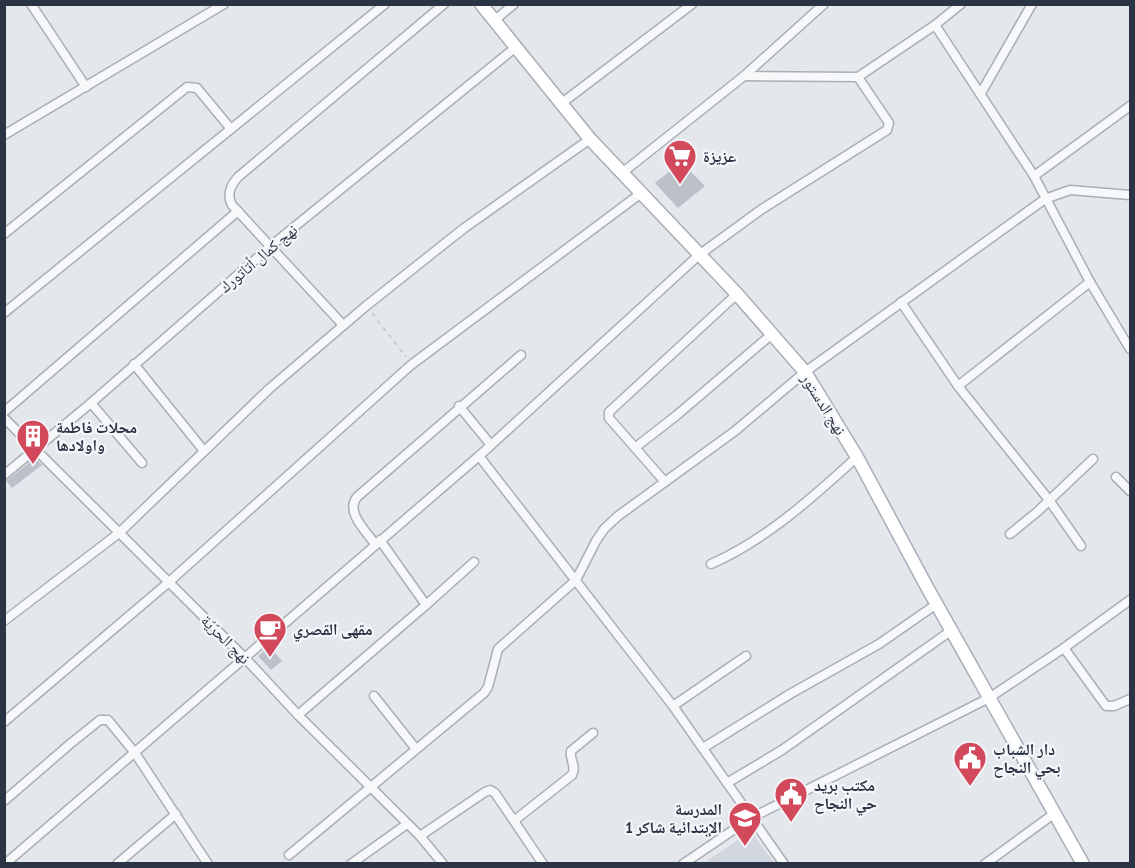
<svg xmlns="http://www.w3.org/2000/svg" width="1135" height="868" viewBox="0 0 1135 868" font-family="'PT Sans Narrow','Noto Naskh Arabic',sans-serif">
<rect width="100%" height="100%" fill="#e4e7ec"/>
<path fill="#d2d6de" d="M751 831 774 863H704Z"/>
<g fill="#bbc0ca">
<path d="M681 162 705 186 678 208 655 183Z"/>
<path d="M35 458 42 465 12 488 6 481Z"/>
<path d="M269 646 282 661 271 670 258 656Z"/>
</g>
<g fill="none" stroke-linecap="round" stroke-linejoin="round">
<defs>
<g id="street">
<path d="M31 4 86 87"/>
<path d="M495 20 514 4"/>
<path d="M935 25 1034 176 1090 282 1130 349"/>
<path d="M744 76 858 77 935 25 961 4"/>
<path d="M981 93 1032 4"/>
<path d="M562 103 692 4"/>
<path d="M4 135 224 4"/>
<path d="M622 173 744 76 824 4"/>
<path d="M1034 176 1130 106"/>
<path d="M4 234 187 87 197 88 231 129"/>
<path d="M901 302 958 386 1049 500 1081 546"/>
<path d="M4 313 385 4"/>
<path d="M343 325 232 205C226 194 231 185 238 177L444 4"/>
<path d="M134 364 204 451"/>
<path d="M958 386 1090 282"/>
<path d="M91 403 142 463"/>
<path d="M459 406 491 445"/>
<path d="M4 412 238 211"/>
<path d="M4 418 245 658 298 715 420 836 443 864"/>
<path d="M636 447 677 415 772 334"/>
<path d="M479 456 673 706 784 864"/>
<path d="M4 475 91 403 272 245 516 47"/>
<path d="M1116 477 1130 491"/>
<path d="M665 482 609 418V412L737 294"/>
<path d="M1010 534 1037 512 1093 459"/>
<path d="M380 540 426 605 474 562"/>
<path d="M375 544C366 531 345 512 357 497L521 355"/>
<path d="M711 564C766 540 813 497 857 457"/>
<path d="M4 621 119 533 269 389 366 306 463 229 590 139"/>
<path d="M1064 648 1106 706H1114L1130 699"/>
<path d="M374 696 416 749"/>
<path d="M673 706 746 656"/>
<path d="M298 715 426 605"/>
<path d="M4 722 169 582 411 365 640 194"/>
<path d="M703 748 790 694 879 644 938 603"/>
<path d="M727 783 782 750 952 630"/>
<path d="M4 801 70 744 100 720H108L135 753 208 864"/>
<path d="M515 820 572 775C577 766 569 759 571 751L593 733"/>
<path d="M420 836 485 792 490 790 495 793 543 864"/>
<path d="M289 855 484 693 488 687 498 649 576 580 596 541 604 529 618 516 735 431 805 372 1045 199 1070 190 1130 195"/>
<path d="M5 864 479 456 699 255 762 209 887 130 889 123 858 77"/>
<path d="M117 864 176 814"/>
<path d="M351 864 407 824"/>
<path d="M683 864 751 818 989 698 1064 648 1130 600"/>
<path d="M985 864 1055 813"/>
</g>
<path id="secondary" d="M481 4 590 139 737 294 805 372 857 457 928 589 1083 864"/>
</defs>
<use href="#street" stroke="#a9aeb7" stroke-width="11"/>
<use href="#secondary" stroke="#a9aeb7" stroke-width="15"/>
<path stroke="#c2c5cb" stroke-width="1.5" stroke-dasharray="4.5 4.5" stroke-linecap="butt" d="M372 313 406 357"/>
<use href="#street" stroke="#f7f8fa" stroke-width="8"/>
<use href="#secondary" stroke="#fff" stroke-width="12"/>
</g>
<defs>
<symbol id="supermarket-pin" viewBox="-11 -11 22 30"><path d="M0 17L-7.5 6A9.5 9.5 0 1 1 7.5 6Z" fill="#d1495b" stroke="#f4f6f9"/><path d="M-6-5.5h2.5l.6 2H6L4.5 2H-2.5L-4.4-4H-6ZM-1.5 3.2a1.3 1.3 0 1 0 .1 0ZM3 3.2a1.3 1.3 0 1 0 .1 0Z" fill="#fff"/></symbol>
<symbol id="building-pin" viewBox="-11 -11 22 30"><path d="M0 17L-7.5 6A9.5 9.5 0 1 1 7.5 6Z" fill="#d1495b" stroke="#f4f6f9"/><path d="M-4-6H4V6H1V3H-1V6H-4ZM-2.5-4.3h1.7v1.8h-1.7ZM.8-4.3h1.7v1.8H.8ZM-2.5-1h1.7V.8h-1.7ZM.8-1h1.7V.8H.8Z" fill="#fff"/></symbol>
<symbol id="cafe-pin" viewBox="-11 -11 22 30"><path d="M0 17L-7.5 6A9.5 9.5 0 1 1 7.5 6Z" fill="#d1495b" stroke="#f4f6f9"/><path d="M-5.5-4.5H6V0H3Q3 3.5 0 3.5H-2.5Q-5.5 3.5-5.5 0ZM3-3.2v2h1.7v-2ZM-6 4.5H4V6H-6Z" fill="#fff"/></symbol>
<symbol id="civic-pin" viewBox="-11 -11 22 30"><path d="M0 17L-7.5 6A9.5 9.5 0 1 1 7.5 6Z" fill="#d1495b" stroke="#f4f6f9"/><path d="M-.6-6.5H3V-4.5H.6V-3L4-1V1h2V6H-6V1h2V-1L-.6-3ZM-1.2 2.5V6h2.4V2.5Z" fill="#fff"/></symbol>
<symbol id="school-pin" viewBox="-11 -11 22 30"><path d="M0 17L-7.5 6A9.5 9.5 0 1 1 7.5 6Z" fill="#d1495b" stroke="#f4f6f9"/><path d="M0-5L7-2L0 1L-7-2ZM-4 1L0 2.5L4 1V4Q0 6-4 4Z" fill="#fff"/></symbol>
</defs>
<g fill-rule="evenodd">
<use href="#supermarket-pin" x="661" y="137" width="38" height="52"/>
<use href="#building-pin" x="14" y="417" width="38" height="52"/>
<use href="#cafe-pin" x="251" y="610" width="38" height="52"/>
<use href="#civic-pin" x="951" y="739" width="38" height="52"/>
<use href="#civic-pin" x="772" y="775" width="38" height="52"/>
<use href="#school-pin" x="726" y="799" width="38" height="52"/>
</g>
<g text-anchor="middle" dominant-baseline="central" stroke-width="4.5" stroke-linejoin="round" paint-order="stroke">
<g font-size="16" font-weight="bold" fill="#2b3445" stroke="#f4f6f9" text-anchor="start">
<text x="703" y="156">عزيزة</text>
<text x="56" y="427">محلات فاطمة<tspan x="56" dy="18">واولادها</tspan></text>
<text x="293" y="629">مقهى القصري</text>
<text x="993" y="749">دار الشباب<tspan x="993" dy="18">بحي النجاح</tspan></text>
<text x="814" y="785">مكتب بريد<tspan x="814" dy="18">حي النجاح</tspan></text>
<text x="722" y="809" text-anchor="end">المدرسة<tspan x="722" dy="18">الإبتدائية شاكر 1</tspan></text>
</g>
<g font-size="16" fill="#2b3445" stroke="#f4f6f9">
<text transform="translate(258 258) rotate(-40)">نهج كمال أتاتورك</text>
<text transform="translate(824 404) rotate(58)">نهج الدستور</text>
<text transform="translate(226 639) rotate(45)">نهج الحرّيّة</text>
</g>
</g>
<rect width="1135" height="868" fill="none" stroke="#2b3445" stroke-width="12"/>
</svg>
